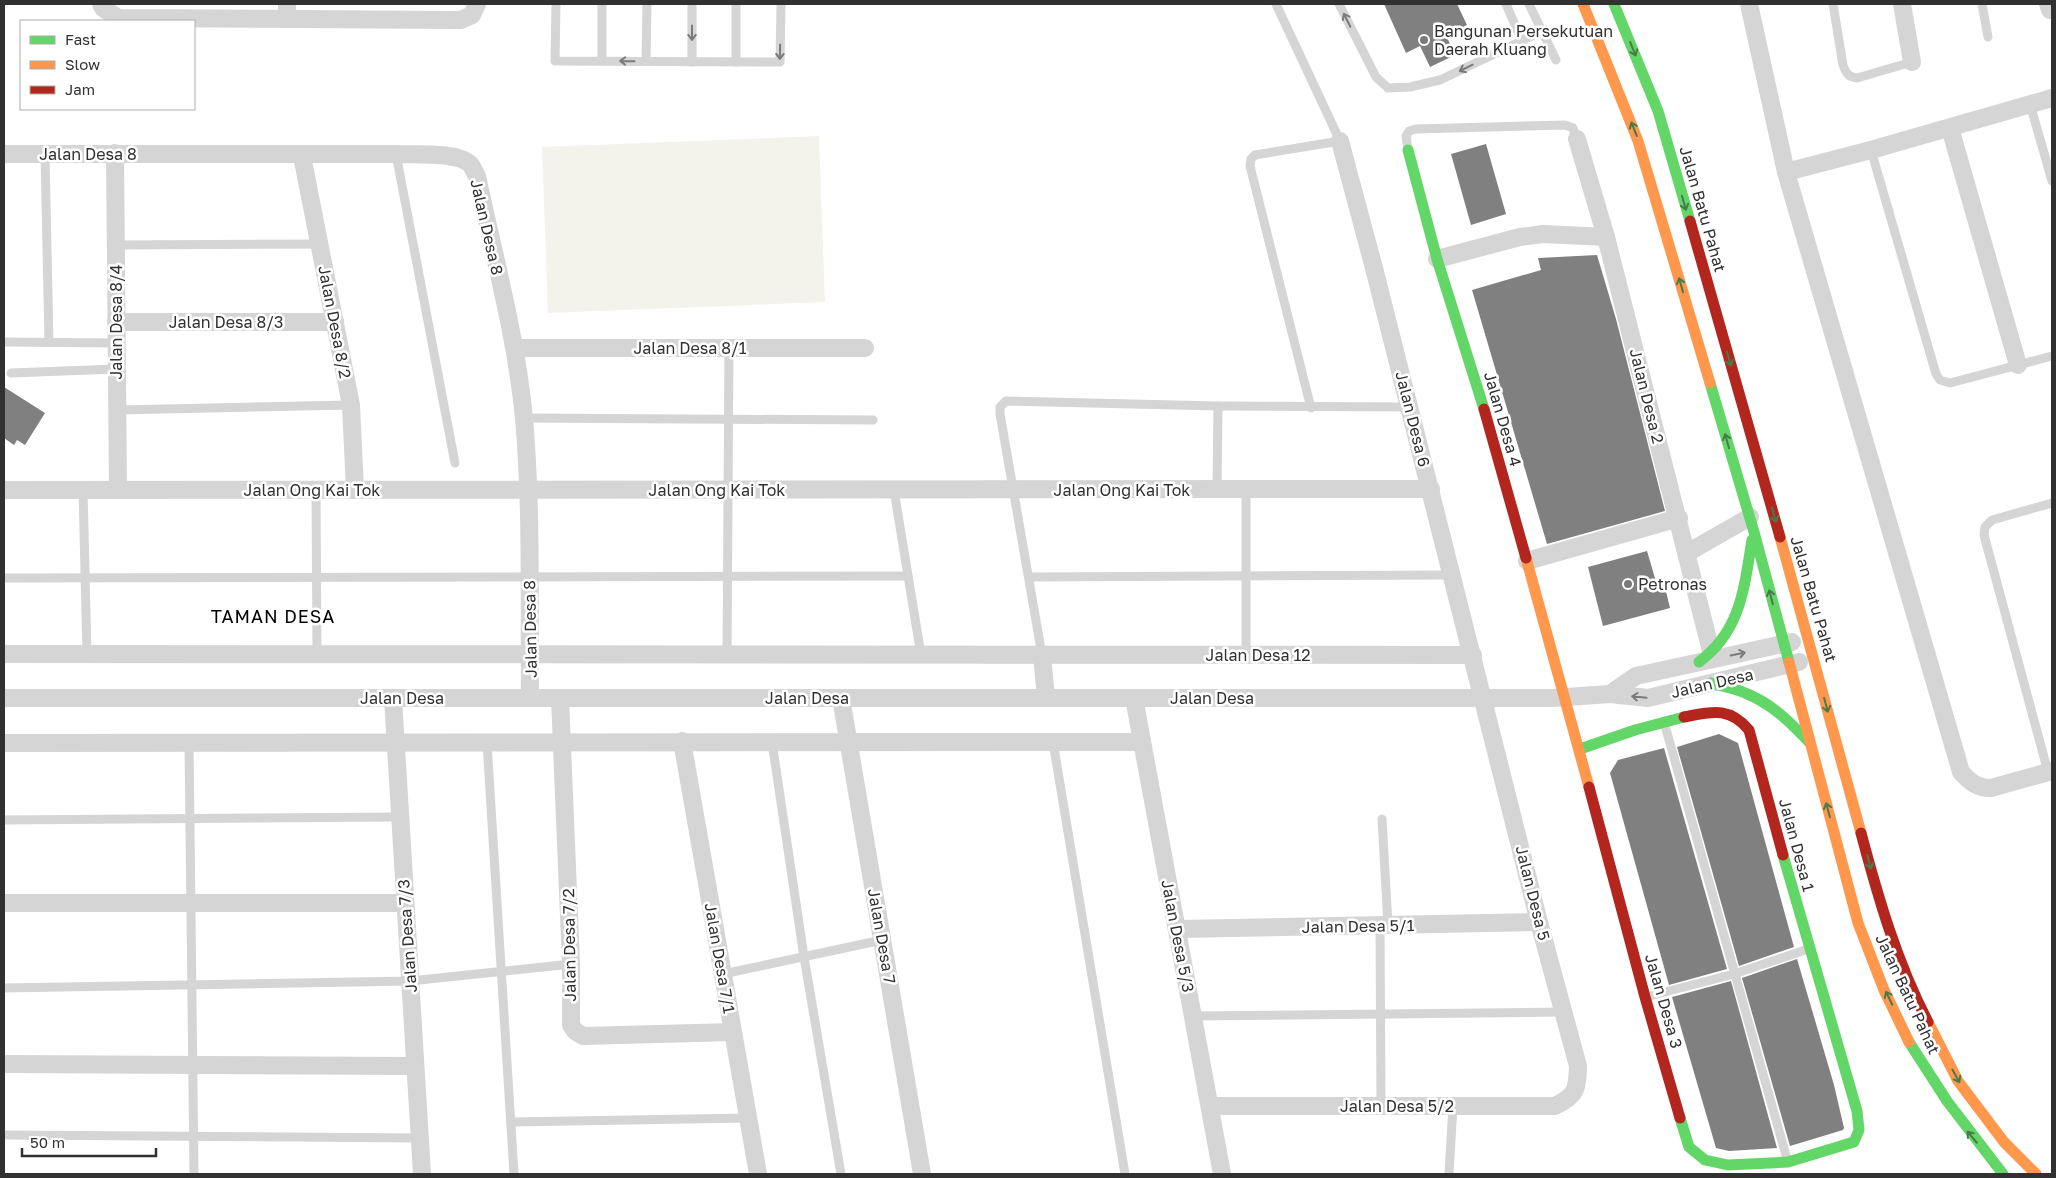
<svg xmlns="http://www.w3.org/2000/svg" width="2056" height="1178" viewBox="0 0 2056 1178" font-family="'Golos Text',sans-serif">
<rect width="100%" height="100%" fill="#fff"/>
<path fill="#f3f3ec" d="M819 136 825 302 548 313 542 147Z"/>
<g fill="#808080">
<path d="M1384 4H1457L1467 25 1446 35 1455 55 1430 67 1420 46 1406 53Z"/>
<path d="M1486 144 1506 214 1471 225 1451 154Z"/>
<path d="M1597 255 1616 319 1665 511 1547 544 1472 290 1541 270 1538 258Z"/>
<path d="M4 387 45 413 25 445 17 440 14 445 4 438Z"/>
<path d="M1647 551 1657 585 1664 583 1670 608 1603 626 1588 567Z"/>
<path d="M1719 734 1738 743 1794 947 1739 966 1677 747Z"/>
<path d="M1664 748 1727 969 1669 985 1610 773 1618 760Z"/>
<path d="M1797 959 1834 1085 1844 1128 1843 1130 1790 1146 1742 978Z"/>
<path d="M1731 981 1777 1148 1729 1151 1716 1148 1672 997Z"/>
</g>
<g fill="none" stroke-linecap="round" stroke-linejoin="round">
<g stroke="#d5d5d5" stroke-width="9">
<path d="M556 4 555 61 780 62 781 4"/>
<path d="M692 4V62"/>
<path d="M736 4V62"/>
<path d="M1276 4 1340 141 1255 155 1251 159 1250 166 1311 408"/>
<path d="M1339 4 1376 77 1388 88 1410 87 1440 80 1542 31"/>
<path d="M1506 4 1522 41"/>
<path d="M1529 4 1556 60"/>
<path d="M1833 4 1843 65C1846 73 1848 77 1857 78L1912 62"/>
<path d="M1982 4 1988 37"/>
<path d="M602 61V4"/>
<path d="M646 61 647 4"/>
<path d="M2030 104 2052 181"/>
<path d="M1408 150 1406 136 1409 131 1416 129 1565 125 1573 128 1577 139"/>
<path d="M1871 150 1936 374 1940 380 1950 383 2052 356"/>
<path d="M45 154 49 342"/>
<path d="M396 154 455 463"/>
<path d="M115 245 320 244"/>
<path d="M4 342 116 343"/>
<path d="M11 373 116 369"/>
<path d="M117 410 351 405"/>
<path d="M524 418 873 420"/>
<path d="M83 490 87 654"/>
<path d="M316 490 317 654"/>
<path d="M894 490 921 655"/>
<path d="M1217 490 1218 406"/>
<path d="M1029 577 1452 575"/>
<path d="M4 578 908 576"/>
<path d="M727 654 729 347"/>
<path d="M1042 655 1000 414V407L1006 401 1218 406 1410 407"/>
<path d="M1246 655V491"/>
<path d="M1664 722 1787 1159"/>
<path d="M772 742 804 957 841 1174"/>
<path d="M1053 742 1125 1174"/>
<path d="M189 743 194 1174"/>
<path d="M487 743 514 1174"/>
<path d="M2048 772 1984 535 1985 527 1992 520 2052 503"/>
<path d="M1382 819 1388 925"/>
<path d="M4 820 400 817"/>
<path d="M1380 925 1381 1106"/>
<path d="M723 974 882 940"/>
<path d="M4 988 410 981 571 964"/>
<path d="M1646 997 1734 974 1808 949"/>
<path d="M1193 1016 1564 1012"/>
<path d="M511 1122 748 1118"/>
<path d="M4 1135 420 1138"/>
<path d="M1449 1174 1453 1106"/>
</g>
<g stroke="#d5d5d5" stroke-width="18">
<path d="M101 4 103 8 118 18 461 20 472 15 477 4"/>
<path d="M1749 4 1786 172 1961 772C1970 782 1977 788 1991 788L2052 771"/>
<path d="M1902 4 1912 62"/>
<path d="M2048 4 2050 10"/>
<path d="M287 19V4"/>
<path d="M1950 128 2018 365"/>
<path d="M1577 139 1606 237 1712 655"/>
<path d="M115 153 118 490"/>
<path d="M4 154H396C414 155 459 151 471 165 473 168 475 173 477 176 494 256 516 336 524 418 532 511 529 605 530 698"/>
<path d="M302 156 351 405 355 490"/>
<path d="M1786 172 1871 150 2052 98"/>
<path d="M1437 259 1520 237 1543 234 1606 237"/>
<path d="M116 322H335"/>
<path d="M515 348H865"/>
<path d="M4 490 1431 489"/>
<path d="M1687 553 1750 517"/>
<path d="M1527 561 1679 518"/>
<path d="M4 654 1473 655"/>
<path d="M1042 655 1046 698"/>
<path d="M1610 694 1636 676 1792 642"/>
<path d="M4 698H1552L1610 694 1648 698 1799 662"/>
<path d="M393 698 422 1174"/>
<path d="M560 698 571 964V1025L575 1031 583 1036 733 1032"/>
<path d="M841 698 922 1174"/>
<path d="M1134 698 1222 1174"/>
<path d="M682 741 758 1174"/>
<path d="M4 743 1142 742"/>
<path d="M4 903H405"/>
<path d="M1177 929 1539 922"/>
<path d="M4 1064 415 1066"/>
<path d="M1211 1106H1555C1577 1095 1577 1090 1578 1066L1539 922 1374 268 1340 141"/>
</g>
<g stroke="#63d668" stroke-width="11">
<path d="M1614 4 1658 111 1690 221"/>
<path d="M1408 150 1437 259 1484 409"/>
<path d="M1710 383 1754 532 1789 662"/>
<path d="M1699 662C1741 631 1744 588 1752 540"/>
<path d="M1711 683C1722 686 1734 688 1745 693 1771 703 1790 722 1809 742"/>
<path d="M1580 749 1635 730 1684 717"/>
<path d="M1909 1042 1947 1101 2003 1174"/>
<path d="M1680 1118 1689 1147 1705 1160 1728 1165 1788 1162 1854 1142 1859 1130 1857 1111 1783 855"/>
</g>
<g stroke="#ff974d" stroke-width="11">
<path d="M1583 4 1638 141 1710 383"/>
<path d="M1780 537 1861 833"/>
<path d="M1526 558 1589 787"/>
<path d="M1789 662 1858 923 1884 990 1909 1042"/>
<path d="M1928 1022 1958 1081 2004 1142 2036 1174"/>
</g>
<g stroke="#b3261e" stroke-width="11">
<path d="M1690 221 1780 537"/>
<path d="M1484 409 1526 558"/>
<path d="M1684 717C1711 712 1729 706 1749 730L1783 855"/>
<path d="M1589 787 1645 997 1680 1118"/>
<path d="M1861 833C1878 897 1897 963 1928 1022"/>
</g>
</g>
<defs><path id="oneway-shaft" d="M-6 0H5M1.5-3L5.5 0L1.5 3" fill="none" stroke-width="1.6" stroke-linecap="round" stroke-linejoin="round" transform="scale(1.25)"/></defs>
<g stroke="#7b7b7b">
<use href="#oneway-shaft" transform="translate(1347 20) rotate(-117)"/>
<use href="#oneway-shaft" transform="translate(692 33) rotate(90)"/>
<use href="#oneway-shaft" transform="translate(780 52) rotate(91)"/>
<use href="#oneway-shaft" transform="translate(627 61) rotate(-179)"/>
<use href="#oneway-shaft" transform="translate(1466 68) rotate(154)"/>
<use href="#oneway-shaft" transform="translate(1738 654) rotate(-12)"/>
<use href="#oneway-shaft" transform="translate(1639 697) rotate(-174)"/>
</g>
<g stroke="#487b4a">
<use href="#oneway-shaft" transform="translate(1633 49) rotate(68)"/>
<use href="#oneway-shaft" transform="translate(1634 129) rotate(-112)"/>
<use href="#oneway-shaft" transform="translate(1684 203) rotate(74)"/>
<use href="#oneway-shaft" transform="translate(1681 285) rotate(-106)"/>
<use href="#oneway-shaft" transform="translate(1729 359) rotate(74)"/>
<use href="#oneway-shaft" transform="translate(1727 441) rotate(-106)"/>
<use href="#oneway-shaft" transform="translate(1774 515) rotate(74)"/>
<use href="#oneway-shaft" transform="translate(1771 597) rotate(-104)"/>
<use href="#oneway-shaft" transform="translate(1826 705) rotate(75)"/>
<use href="#oneway-shaft" transform="translate(1828 810) rotate(-105)"/>
<use href="#oneway-shaft" transform="translate(1869 862) rotate(75)"/>
<use href="#oneway-shaft" transform="translate(1889 998) rotate(-116)"/>
<use href="#oneway-shaft" transform="translate(1956 1076) rotate(61)"/>
<use href="#oneway-shaft" transform="translate(1972 1137) rotate(-130)"/>
</g>
<g fill="#797979" stroke="#fff" stroke-width="2">
<circle cx="1424" cy="40" r="5"/>
<circle cx="1628" cy="584" r="5"/>
</g>
<g text-anchor="middle" dominant-baseline="central" stroke-width="5" stroke-linejoin="round" paint-order="stroke">
<g font-size="16" fill="#313131" stroke="#fff" text-anchor="start">
<text x="1434" y="31">Bangunan Persekutuan<tspan x="1434" dy="18">Daerah Kluang</tspan></text>
<text x="1638" y="584">Petronas</text>
</g>
<g font-size="16" fill="#313131" stroke="#fff">
<text x="88" y="154">Jalan Desa 8</text>
<text transform="translate(1703 209) rotate(74)">Jalan Batu Pahat</text>
<text transform="translate(487 227) rotate(77)">Jalan Desa 8</text>
<text transform="translate(116 322) rotate(-90)">Jalan Desa 8/4</text>
<text x="226" y="322">Jalan Desa 8/3</text>
<text transform="translate(335 322) rotate(79)">Jalan Desa 8/2</text>
<text x="690" y="348">Jalan Desa 8/1</text>
<text transform="translate(1647 396) rotate(76)">Jalan Desa 2</text>
<text transform="translate(1413 419) rotate(76)">Jalan Desa 6</text>
<text transform="translate(1503 419) rotate(74)">Jalan Desa 4</text>
<text x="312" y="490">Jalan Ong Kai Tok</text>
<text x="717" y="490">Jalan Ong Kai Tok</text>
<text x="1122" y="490">Jalan Ong Kai Tok</text>
<text transform="translate(1814 599) rotate(74)">Jalan Batu Pahat</text>
<text transform="translate(530 629) rotate(-91)">Jalan Desa 8</text>
<text x="1258" y="655">Jalan Desa 12</text>
<text transform="translate(1712 683) rotate(-13)">Jalan Desa</text>
<text x="402" y="698">Jalan Desa</text>
<text x="807" y="698">Jalan Desa</text>
<text x="1212" y="698">Jalan Desa</text>
<text transform="translate(1797 845) rotate(75)">Jalan Desa 1</text>
<text transform="translate(1533 893) rotate(76)">Jalan Desa 5</text>
<text transform="translate(1358 926) rotate(-1)">Jalan Desa 5/1</text>
<text transform="translate(407 936) rotate(-94)">Jalan Desa 7/3</text>
<text transform="translate(882 936) rotate(80)">Jalan Desa 7</text>
<text transform="translate(1178 936) rotate(79)">Jalan Desa 5/3</text>
<text transform="translate(569 945) rotate(-91)">Jalan Desa 7/2</text>
<text transform="translate(720 958) rotate(80)">Jalan Desa 7/1</text>
<text transform="translate(1908 994) rotate(65)">Jalan Batu Pahat</text>
<text transform="translate(1664 1001) rotate(74)">Jalan Desa 3</text>
<text x="1397" y="1106">Jalan Desa 5/2</text>
</g>
<g font-size="18" letter-spacing="1" fill="#000" stroke="#fff">
<text x="273" y="616">TAMAN DESA</text>
</g>
</g>
<rect width="2056" height="1178" fill="none" stroke="#313131" stroke-width="10"/>
<rect x="20" y="20" width="175" height="90" fill="#ffffff" stroke="#adadad"/>
<rect x="30" y="36" width="25" height="8" fill="#63d668" stroke="#adadad"/>
<text x="65" y="45" font-size="15" fill="#313131">Fast</text>
<rect x="30" y="61" width="25" height="8" fill="#ff974d" stroke="#adadad"/>
<text x="65" y="70" font-size="15" fill="#313131">Slow</text>
<rect x="30" y="86" width="25" height="8" fill="#b3261e" stroke="#adadad"/>
<text x="65" y="95" font-size="15" fill="#313131">Jam</text>
<path d="M22 1148v8h134v-8" fill="none" stroke="#313131" stroke-width="2.5"/>
<text x="30" y="1148" font-size="15" fill="#313131" stroke="#ffffff" stroke-width="4" paint-order="stroke">50 m</text>
</svg>
